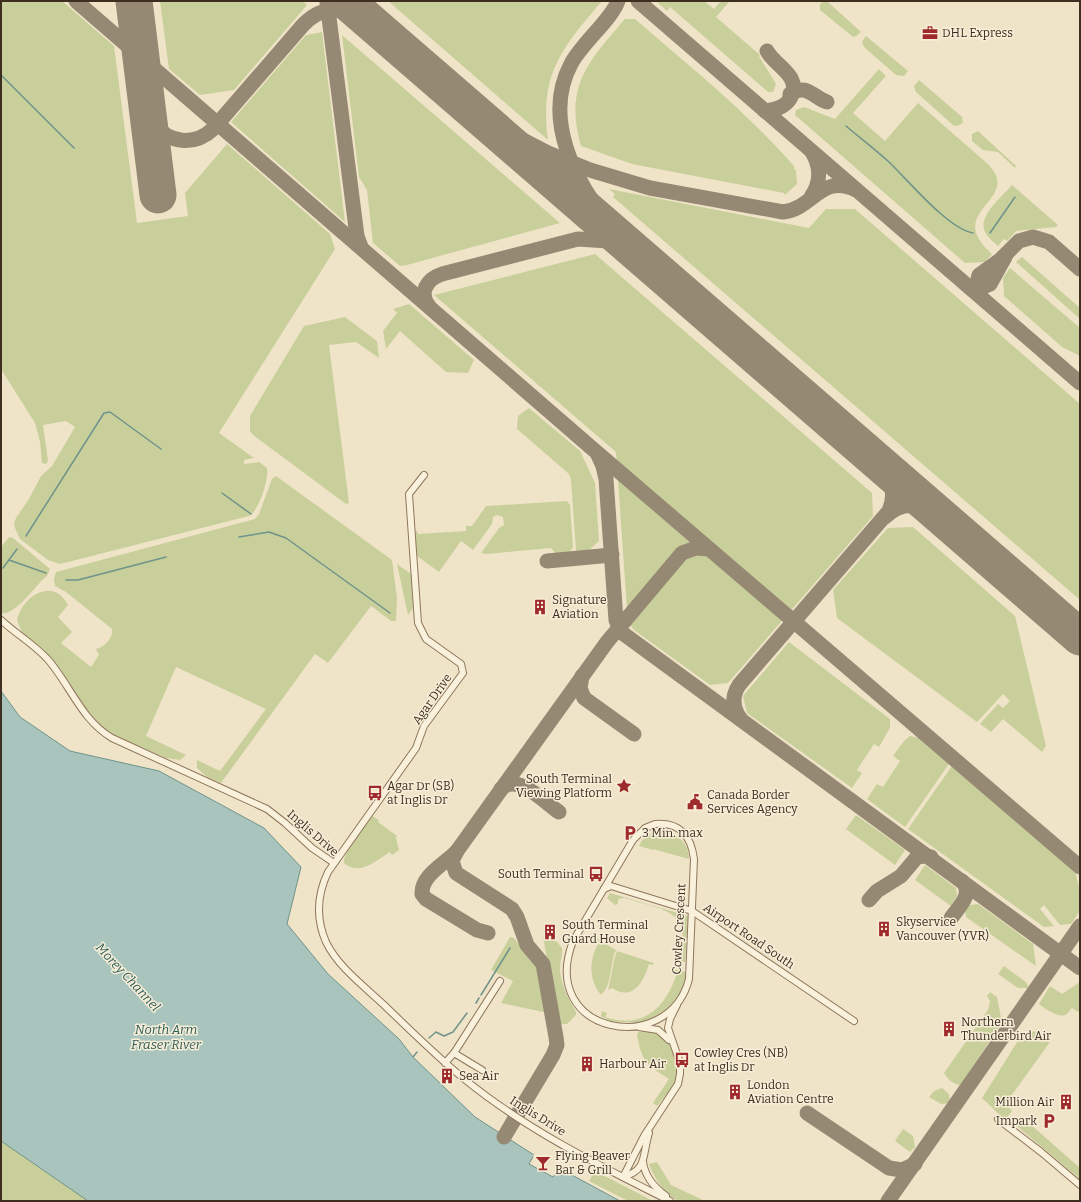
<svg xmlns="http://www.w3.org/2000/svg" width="1081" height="1202" viewBox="0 0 1081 1202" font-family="Bitter,serif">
<rect width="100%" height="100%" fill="#f0e4c8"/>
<g fill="#c9cf9b">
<path d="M1 1H62L114 46 137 223 188 216 185 193 227 144 330 234 335 249 219 433 254 458 244 460V464L259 462 267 468C269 479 259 511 249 516L60 564 48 560 20 539 15 528 14 523 16 518 29 499 41 476 52 466 75 427 66 421 43 425 48 461 46 464 42 463 40 442 35 423 1 369Z"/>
<path d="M160 1H303L307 5 234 90 200 95 169 69Z"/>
<path d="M388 1H602C562 48 539 74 548 140Z"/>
<path d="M656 1H704L714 9 721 1H730L716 17 760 55 759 56 776 84 773 92H768L670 7 667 11Z"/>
<path d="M825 1 828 2 861 32 856 36 853 37 820 10V4Z"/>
<path d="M625 19H635C689 66 746 111 794 166V169L796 170 797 184 785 195 784 193 632 164 581 146C564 86 588 62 625 19Z"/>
<path d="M322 32 345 222 231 122 306 35Z"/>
<path d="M342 35 560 223 407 265 400 266 373 243 367 190 359 177Z"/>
<path d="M866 36 908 71 904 76 896 75 864 47 862 42Z"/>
<path d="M879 69 886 76 853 113 885 141 918 103 989 165C992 169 996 173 997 178 1003 205 949 216 992 254L985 262 965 263 795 115 796 110 804 107 835 119Z"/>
<path d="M919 80 962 117 963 122 960 125 954 126 916 92 914 86Z"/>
<path d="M978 131 1016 166 1015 168 998 152 983 150 972 141V134Z"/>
<path d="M1012 185 1058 225 1056 227 1016 231 1007 241 1004 239 998 246C994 242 988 238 985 232 977 216 1003 196 1012 185Z"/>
<path d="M609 189 809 228 826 209H855L1080 404V600L613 197 615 194Z"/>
<path d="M595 254 872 493 873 516 728 683 710 685 634 630 628 623 616 452 434 295Z"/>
<path d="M1022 257 1080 308V319L1016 262Z"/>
<path d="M1010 268 1080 328V356L1062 347 1004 296 1003 278Z"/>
<path d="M409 304 474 360 468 373 446 372 400 331 386 349 383 331 397 313 393 309Z"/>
<path d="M345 317 377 341 379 358 356 342 329 345 349 503 346 504 253 435 250 431V416L304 326Z"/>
<path d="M529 408 580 451 595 483 599 541 589 550 576 551 571 480 569 474 517 429 518 416Z"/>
<path d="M276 476 392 560 397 598 396 621H391L371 606 328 663 315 654 221 783 207 777 197 768V760L220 771 266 709 176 667 146 736 186 755 180 760 166 758 116 736 103 727 81 703 55 662 41 647 22 633 17 620C22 596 53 576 68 605L58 617 72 632 61 643 91 667 99 655 96 649C105 647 113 638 112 629L66 592 55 586 54 579 56 572 255 519 259 514 272 479Z"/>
<path d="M567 501 570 505 573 547 570 552 556 554 551 548 487 554 481 553 499 528 504 525 503 517 497 515 493 517 492 524 473 550 461 541 439 572 417 556 415 534 417 530 418 534 466 531V526H472L486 506Z"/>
<path d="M913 527 1015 616 1046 746 1042 752 1003 719 991 732 980 724 998 704 1003 708 1010 701 1003 694 977 722 837 618 833 590 888 528Z"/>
<path d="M9 537 13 538 50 569 47 576C35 585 16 616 1 613V547Z"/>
<path d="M397 564 411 574 413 608 408 615Z"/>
<path d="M789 642 890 719V728L879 747 874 744 857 770 862 773 852 788 747 713 743 696Z"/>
<path d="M910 736 920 738 951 761 905 827 867 799 877 784 883 787 900 761 893 756 904 741Z"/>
<path d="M954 763 1070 849 1080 892V911L1071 924 1060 925 1044 905 1040 909 1054 926 1044 927 908 829Z"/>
<path d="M856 815 905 850 895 865 846 829Z"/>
<path d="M372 816 379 820 378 822 397 836 396 838 399 850 392 855 390 852C377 860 359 877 344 863 342 854 365 824 372 816Z"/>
<path d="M662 831C677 832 689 844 689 859L653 849V850L639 846C643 836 652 832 662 831Z"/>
<path d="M925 865 956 888 957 896 951 906 915 880Z"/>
<path d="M610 893 688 916 685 962 676 960 677 958 680 959C693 909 663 910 624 898L618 899V904L615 905 607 898Z"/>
<path d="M978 904 1033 944 1036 966 966 917 965 911 969 905Z"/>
<path d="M544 934 557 942 562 948C563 955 560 961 560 967 560 985 568 997 576 1012V1015L567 1024H560L557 1020 543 936Z"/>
<path d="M510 937 514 938 523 950 541 964 548 1013 501 1003 513 981 491 970Z"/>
<path d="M596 938 616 950C609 965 613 984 601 995 588 978 589 960 599 942Z"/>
<path d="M617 951 654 963 653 965 649 964C644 981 633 1002 612 988L608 990C612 977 612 964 617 951Z"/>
<path d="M1004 966 1026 982 1029 988H1018L998 974Z"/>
<path d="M673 969 686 972C688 993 665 1014 647 1020 639 1023 630 1022 622 1022 615 1022 607 1021 601 1016L602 1011 607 1013 605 1017C644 1030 666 1007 677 973L673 971Z"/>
<path d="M1080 982V1013L1072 1008C1070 1010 1068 1014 1065 1015 1059 1018 1043 1008 1039 1004L1050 986 1062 994Z"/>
<path d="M990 992 997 997 1002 1023 960 1085C952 1084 948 1079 944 1073L988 1010 990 1001 987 996Z"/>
<path d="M647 1031C650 1031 656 1031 659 1033 671 1039 680 1068 676 1081 672 1089 663 1098 657 1106L653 1103 669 1079C646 1064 642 1062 637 1035L638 1032Z"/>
<path d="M1034 1031 1050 1042 1006 1103 1012 1111 1005 1120 982 1098 1021 1036Z"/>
<path d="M1 1076 192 1201H1Z"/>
<path d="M942 1088 949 1094 950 1103 941 1104 929 1097 934 1091Z"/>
<path d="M1021 1116 1080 1168V1179L1018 1127V1121Z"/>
<path d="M903 1129 913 1136 915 1147 910 1152 895 1141Z"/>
<path d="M657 1162 671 1185 705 1201C697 1201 685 1202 677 1200 665 1196 653 1175 649 1164Z"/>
<path d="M595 1171 653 1201H628L589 1181Z"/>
</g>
<path fill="#a9c4bc" stroke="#6f938a" d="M1 691 20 717 70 751 159 771 264 828 301 867 287 924 328 974 399 1039 413 1057 475 1117 534 1155 529 1164 553 1177 559 1168 620 1201H88L1 1141Z"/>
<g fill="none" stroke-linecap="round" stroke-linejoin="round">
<g stroke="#6f938a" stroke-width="1.5">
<path d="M1 75 74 148"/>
<path d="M846 126C860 138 875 149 889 162 908 180 948 229 973 233"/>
<path d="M990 233 1015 197"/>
<path d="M222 493 251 514"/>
<path d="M26 536 104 413 110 412 161 449"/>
<path d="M239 537 269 532 286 538 390 613"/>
<path d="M9 560 46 573"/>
<path d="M3 568 17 549"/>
<path d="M66 580H78L166 557"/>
<path d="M481 995 510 948"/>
<path d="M476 1003 479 998"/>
<path d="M429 1038 436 1032 444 1036 453 1032 467 1013"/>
<path d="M413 1057 417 1052"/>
</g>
<g stroke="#968974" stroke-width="15">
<path d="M76 1 594 450 1080 867"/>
<path d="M618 1C612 19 581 44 571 64 542 118 575 183 611 225 622 238 635 250 647 262"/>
<path d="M638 1 1080 383"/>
<path d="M327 2 357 236 361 247"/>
<path d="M452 93 513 135 548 153 590 170 650 188 783 212C813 209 821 173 856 190"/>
<path d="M790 94C806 83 813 97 827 102"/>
<path d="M147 102C149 109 150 117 154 123 168 144 195 146 213 129L303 25C327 0 352 10 376 28"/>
<path d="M765 111C776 110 786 107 791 97 802 76 775 66 767 51"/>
<path d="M811 197C821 183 821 167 812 152"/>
<path d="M969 287 978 289 990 284 1005 257"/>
<path d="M982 298 976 288 979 275 1000 260 1019 241 1033 237 1049 242 1080 269"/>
<path d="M429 306C418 293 427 279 442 274L578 239 608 241 630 251"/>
<path d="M598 455 603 466 606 479 616 620 621 632 1080 968"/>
<path d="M885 517C906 497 925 506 946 521"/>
<path d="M547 561 612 555"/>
<path d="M582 676 580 688 584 698 634 734"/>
<path d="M740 718C732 707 732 696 739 685L889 511C899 488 887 473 872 457"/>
<path d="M501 789C517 772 544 802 559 812"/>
<path d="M457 851 452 861 456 873 512 909 517 917 527 945 543 964 556 1037 557 1045 553 1055 504 1137"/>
<path d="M869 900 877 891 901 876 917 857 924 856 931 857"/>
<path d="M951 918C959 907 974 893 962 881"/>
<path d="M488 933 477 930 426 899 422 894C421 875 446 863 457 851L607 642 682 553 696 548 709 549"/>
<path d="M807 1113 889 1168 902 1170 915 1164"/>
<path d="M888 1201 1080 926"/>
</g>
<g stroke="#968974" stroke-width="37">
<path d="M134 1 158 195"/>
<path d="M346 1 1080 637"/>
</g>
<defs>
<g id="minor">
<path d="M424 475 409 494 418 623 426 639 461 664 463 673 424 726 416 748 328 872C317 895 316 919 326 942 338 967 364 986 383 1004 409 1029 435 1055 463 1078 525 1129 598 1165 670 1201"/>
<path d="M1 620C17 635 37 646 50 662 72 689 82 720 112 738L267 809 285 823 312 848 334 863"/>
<path d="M655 824C680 822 691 836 694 859L689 979C669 1058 537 1035 573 941L633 840 645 828Z"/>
<path d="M604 889 611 886 692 911 854 1021"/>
<path d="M639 1027 658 1030 669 1040"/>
<path d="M454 1053 482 1070"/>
<path d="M445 1063 454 1053 500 981"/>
<path d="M998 1119 1041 1152 1080 1185"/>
<path d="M643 1162C645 1177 655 1188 666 1196"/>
<path d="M623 1177 644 1136 678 1084 680 1074V1063L668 1028 670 1019 677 1005"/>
<path d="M623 1177C648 1170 642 1155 649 1133"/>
</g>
</defs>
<use href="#minor" stroke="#8d765c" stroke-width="8"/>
<use href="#minor" stroke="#faf1dc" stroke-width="6"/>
</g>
<defs>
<symbol id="office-bare" viewBox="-9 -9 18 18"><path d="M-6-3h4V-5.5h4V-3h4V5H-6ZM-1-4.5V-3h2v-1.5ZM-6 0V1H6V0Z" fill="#9e2a2b" stroke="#f7eed8" stroke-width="2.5" paint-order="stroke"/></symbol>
<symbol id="building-bare" viewBox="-9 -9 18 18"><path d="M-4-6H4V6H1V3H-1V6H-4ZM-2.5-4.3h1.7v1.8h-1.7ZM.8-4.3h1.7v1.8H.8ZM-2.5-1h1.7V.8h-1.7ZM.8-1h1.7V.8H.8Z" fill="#9e2a2b" stroke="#f7eed8" stroke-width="2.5" paint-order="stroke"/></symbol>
<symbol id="sight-bare" viewBox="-9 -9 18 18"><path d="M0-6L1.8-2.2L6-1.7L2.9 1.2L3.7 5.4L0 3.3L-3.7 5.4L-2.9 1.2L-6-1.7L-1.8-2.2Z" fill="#9e2a2b" stroke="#f7eed8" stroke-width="2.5" paint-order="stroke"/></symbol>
<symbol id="bus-bare" viewBox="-9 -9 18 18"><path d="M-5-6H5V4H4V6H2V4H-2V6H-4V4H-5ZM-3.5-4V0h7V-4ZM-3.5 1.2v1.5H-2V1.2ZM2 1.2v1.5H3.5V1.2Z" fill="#9e2a2b" stroke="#f7eed8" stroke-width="2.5" paint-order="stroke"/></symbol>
<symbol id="civic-bare" viewBox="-9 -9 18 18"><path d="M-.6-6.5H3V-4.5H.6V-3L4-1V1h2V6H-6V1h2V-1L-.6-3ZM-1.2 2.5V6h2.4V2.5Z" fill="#9e2a2b" stroke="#f7eed8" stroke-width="2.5" paint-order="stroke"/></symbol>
<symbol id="parking-bare" viewBox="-9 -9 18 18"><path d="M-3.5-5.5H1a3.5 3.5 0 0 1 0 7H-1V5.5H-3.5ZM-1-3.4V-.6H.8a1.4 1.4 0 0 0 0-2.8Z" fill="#9e2a2b" stroke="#f7eed8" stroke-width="2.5" paint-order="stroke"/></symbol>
<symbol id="bar-bare" viewBox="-9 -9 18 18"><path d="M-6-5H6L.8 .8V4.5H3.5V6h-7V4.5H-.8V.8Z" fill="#9e2a2b" stroke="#f7eed8" stroke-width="2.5" paint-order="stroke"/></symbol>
</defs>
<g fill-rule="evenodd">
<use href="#office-bare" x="919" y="22" width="22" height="22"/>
<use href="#building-bare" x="529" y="596" width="22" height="22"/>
<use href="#sight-bare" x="613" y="775" width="22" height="22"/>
<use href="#bus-bare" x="364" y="782" width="22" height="22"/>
<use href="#civic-bare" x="684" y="791" width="22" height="22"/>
<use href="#parking-bare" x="619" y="822" width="22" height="22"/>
<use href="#bus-bare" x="585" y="863" width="22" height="22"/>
<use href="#building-bare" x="873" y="918" width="22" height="22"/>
<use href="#building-bare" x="539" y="921" width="22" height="22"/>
<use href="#building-bare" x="938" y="1018" width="22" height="22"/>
<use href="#bus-bare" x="671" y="1049" width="22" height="22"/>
<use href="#building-bare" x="576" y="1053" width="22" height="22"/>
<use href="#building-bare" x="436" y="1065" width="22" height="22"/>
<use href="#building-bare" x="724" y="1081" width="22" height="22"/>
<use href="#building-bare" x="1055" y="1091" width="22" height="22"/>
<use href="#parking-bare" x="1038" y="1110" width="22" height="22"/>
<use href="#bar-bare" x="532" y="1152" width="22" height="22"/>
</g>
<g text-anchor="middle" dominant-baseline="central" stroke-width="3" stroke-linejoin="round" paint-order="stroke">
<g font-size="12" fill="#3d2e20" stroke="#f7eed8" text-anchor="start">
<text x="942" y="33">DHL Express</text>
<text x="552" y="600">Signature<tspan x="552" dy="14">Aviation</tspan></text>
<text x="612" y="779" text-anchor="end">South Terminal<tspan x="612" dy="14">Viewing Platform</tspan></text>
<text x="387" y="786">Agar Dr (SB)<tspan x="387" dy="14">at Inglis Dr</tspan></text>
<text x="707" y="795">Canada Border<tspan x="707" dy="14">Services Agency</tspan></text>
<text x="642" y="833">3 Min. max</text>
<text x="584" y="874" text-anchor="end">South Terminal</text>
<text x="896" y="922">Skyservice<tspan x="896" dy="14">Vancouver (YVR)</tspan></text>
<text x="562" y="925">South Terminal<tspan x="562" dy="14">Guard House</tspan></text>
<text x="961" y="1022">Northern<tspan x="961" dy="14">Thunderbird Air</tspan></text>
<text x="694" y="1053">Cowley Cres (NB)<tspan x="694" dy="14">at Inglis Dr</tspan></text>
<text x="599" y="1064">Harbour Air</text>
<text x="459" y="1076">Sea Air</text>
<text x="747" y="1085">London<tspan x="747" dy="14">Aviation Centre</tspan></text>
<text x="1054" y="1102" text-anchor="end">Million Air</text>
<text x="1037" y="1121" text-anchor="end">Impark</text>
<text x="555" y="1156">Flying Beaver<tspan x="555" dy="14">Bar &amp; Grill</tspan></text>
</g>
<g font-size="12" fill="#3d2e20" stroke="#f7eed8">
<text transform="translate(432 699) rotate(-55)">Agar Drive</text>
<text transform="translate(313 833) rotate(41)">Inglis Drive</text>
<text transform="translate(679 929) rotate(-87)">Cowley Crescent</text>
<text transform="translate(749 936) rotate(34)">Airport Road South</text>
<text transform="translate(538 1116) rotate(32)">Inglis Drive</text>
</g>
<g font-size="13" font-style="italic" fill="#2f5d5a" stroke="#f7eed8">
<text transform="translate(128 977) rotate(47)">Morey Channel</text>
<text x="166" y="1029">North Arm<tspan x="166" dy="15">Fraser River</tspan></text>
</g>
</g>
<rect width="1081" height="1202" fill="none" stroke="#3d2e20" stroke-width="4"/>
</svg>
